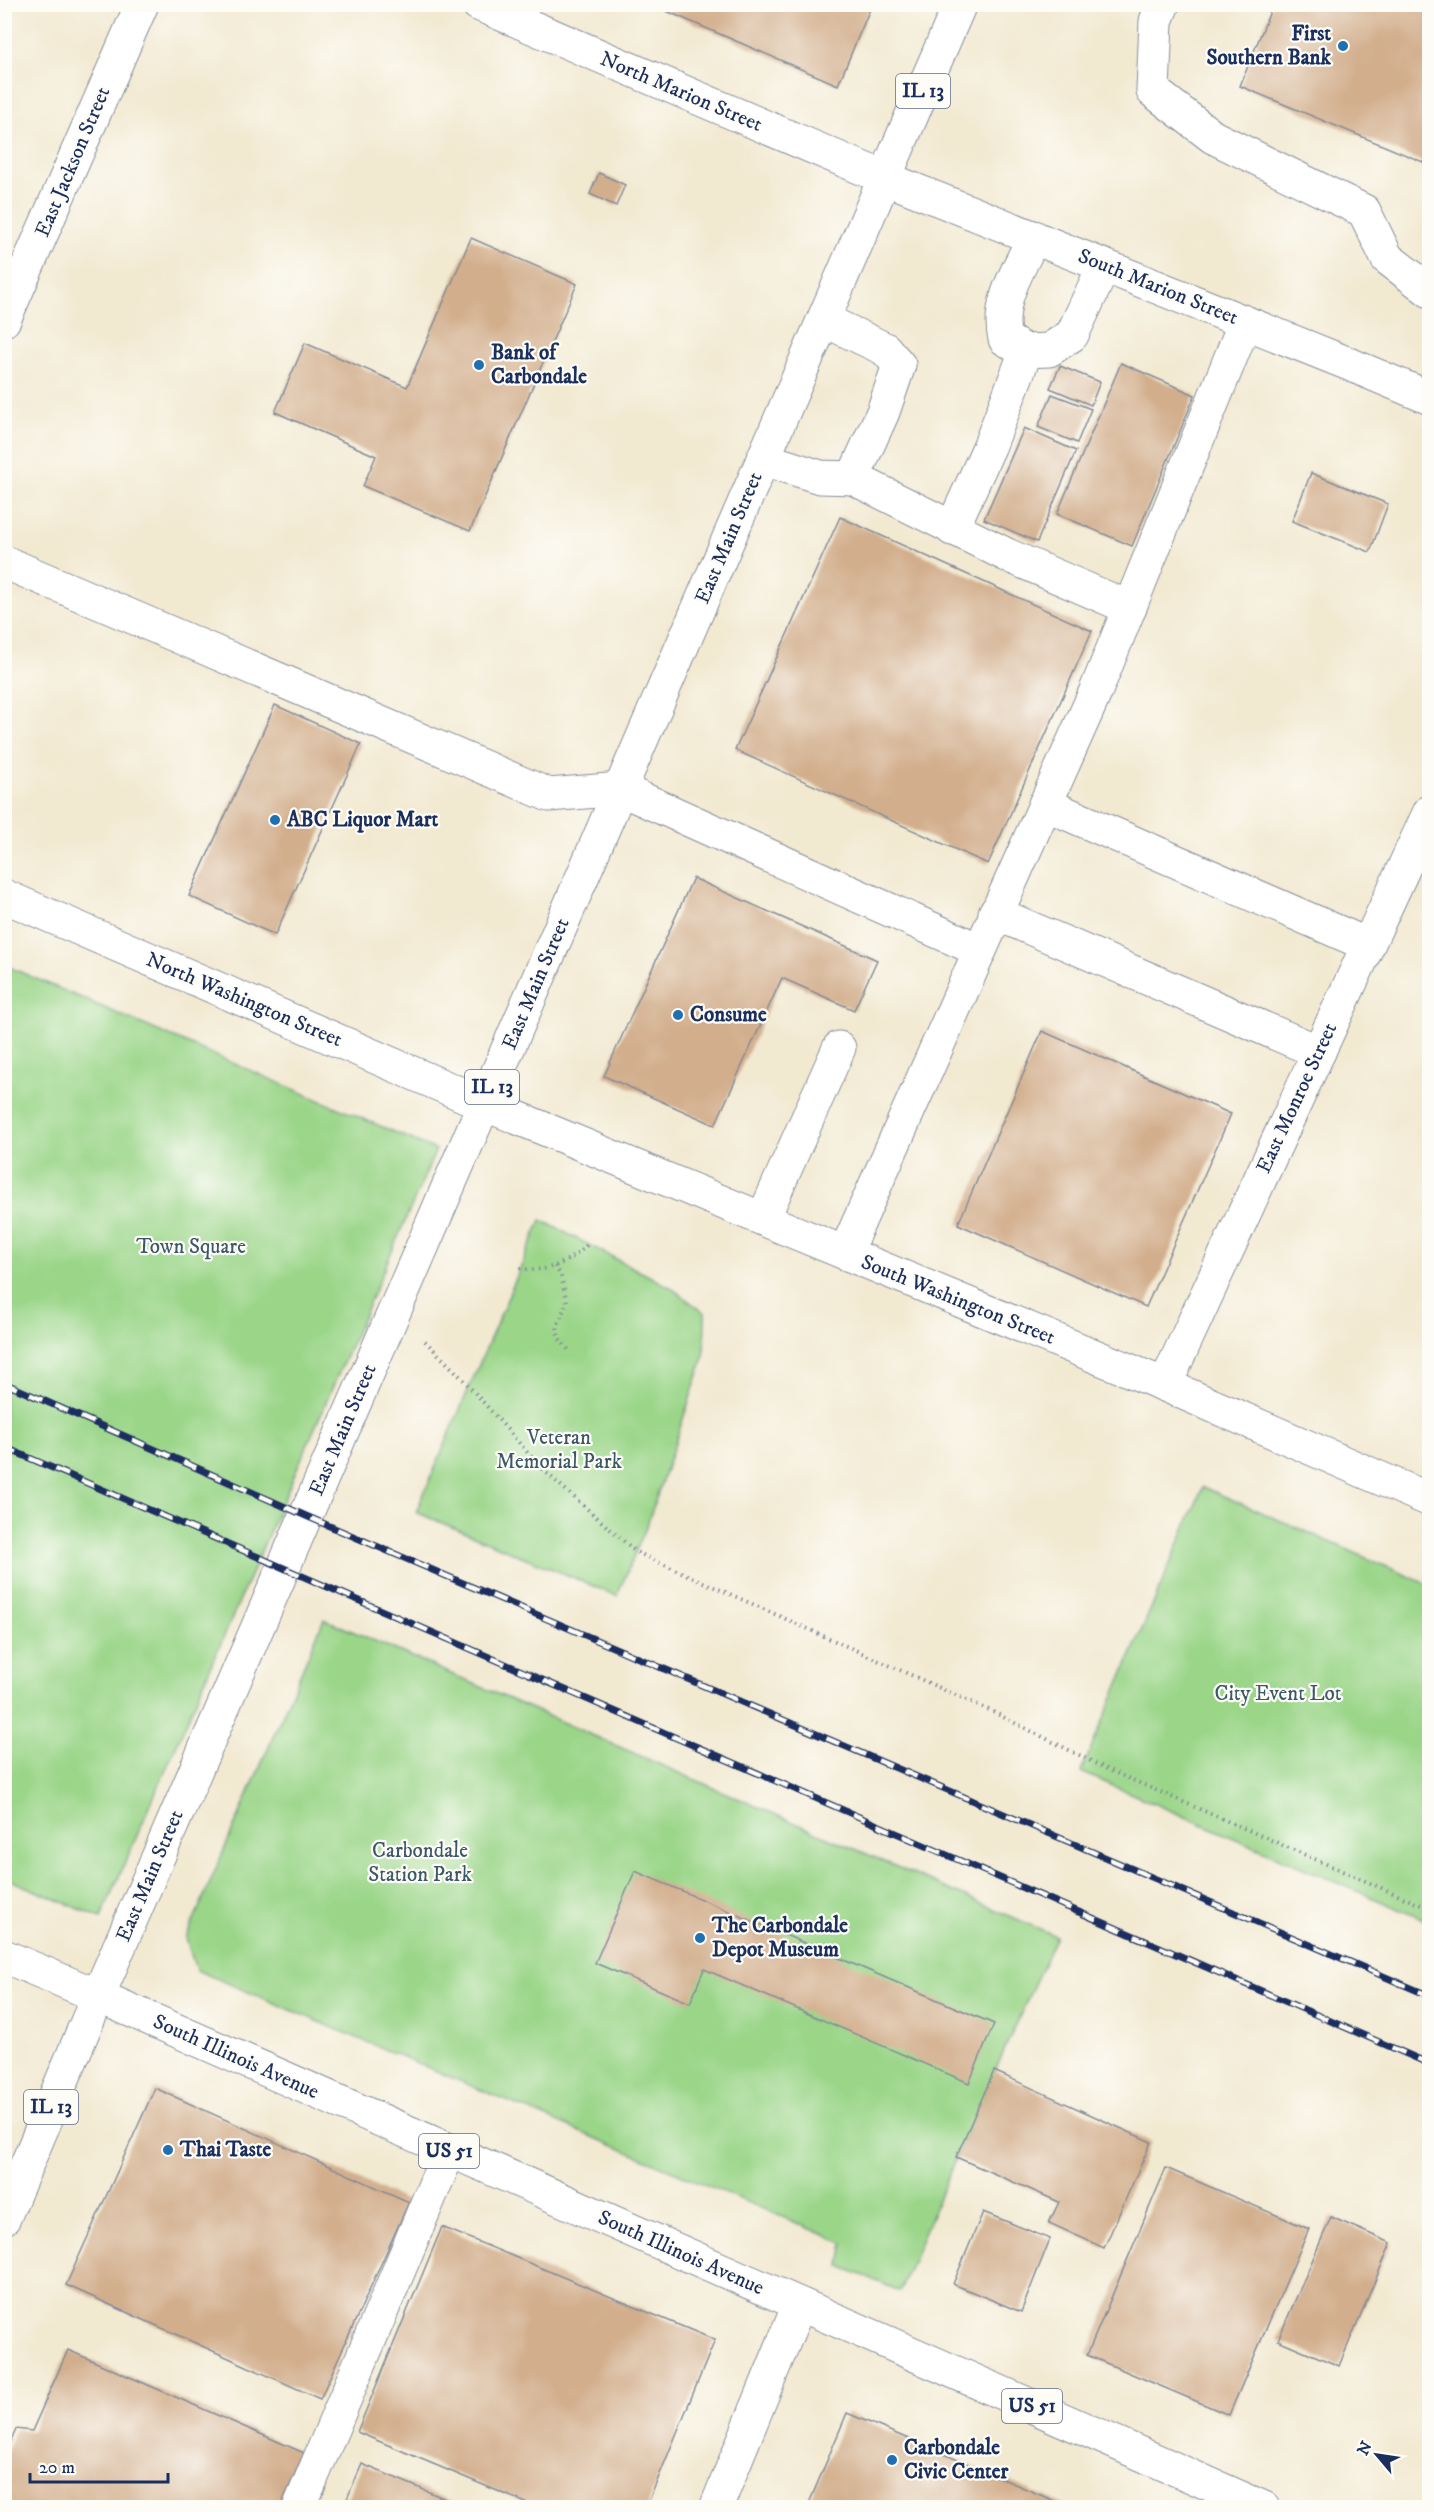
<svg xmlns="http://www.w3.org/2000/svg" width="1434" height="2512" viewBox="0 0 1434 2512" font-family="'IM FELL DW Pica',serif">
<rect width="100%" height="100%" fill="#fdfcf7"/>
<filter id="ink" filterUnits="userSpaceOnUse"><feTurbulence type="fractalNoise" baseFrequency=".0167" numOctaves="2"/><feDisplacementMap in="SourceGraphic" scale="12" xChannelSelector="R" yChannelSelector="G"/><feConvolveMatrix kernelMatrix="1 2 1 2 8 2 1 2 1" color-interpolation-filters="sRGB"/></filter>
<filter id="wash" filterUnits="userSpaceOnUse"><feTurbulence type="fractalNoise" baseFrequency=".008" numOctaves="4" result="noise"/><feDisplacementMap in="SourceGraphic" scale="24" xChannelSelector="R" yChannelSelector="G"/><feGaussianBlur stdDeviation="1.35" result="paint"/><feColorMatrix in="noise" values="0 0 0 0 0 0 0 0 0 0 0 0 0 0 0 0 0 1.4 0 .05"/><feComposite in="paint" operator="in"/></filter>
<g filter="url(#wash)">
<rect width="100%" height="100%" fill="#f2e9d1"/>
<g fill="#9ad588" stroke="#5a8273" stroke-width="1.5">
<path d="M4 965 436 1150 101 1918 5 1878Z"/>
<path d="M541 1220 670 1287 705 1313 704 1357 647 1525 617 1596 416 1512Z"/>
<path d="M1203 1487 1429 1585V1922L1081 1772Z"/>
<path d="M324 1619 1056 1936 956 2157 900 2291 840 2266 844 2243 196 1970 186 1938Z"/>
</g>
<g id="blocks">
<g fill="#d2ae8c">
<path d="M650 4H872L838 85Z"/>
<path d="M1273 4 1430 6V165L1240 86Z"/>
<path d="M599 173 625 185 616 206 590 194Z"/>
<path d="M471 238 577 284 470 531 363 486 376 456 275 412 305 343 407 387Z"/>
<path d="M1121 363 1195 395 1132 546 1057 514Z"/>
<path d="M1060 366 1100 382 1091 405 1050 388Z"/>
<path d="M1052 394 1091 409 1077 443 1038 427Z"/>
<path d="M1024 428 1076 451 1037 542 984 519Z"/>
<path d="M1311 473 1388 504 1370 552 1292 521Z"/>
<path d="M840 517 1092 631 988 864 735 750Z"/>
<path d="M275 705 361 744 275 935 189 896Z"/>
<path d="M693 878 877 960 854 1010 782 978 715 1125 604 1076Z"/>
<path d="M1042 1031 1231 1114 1146 1307 958 1224Z"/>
<path d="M635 1871 994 2024 969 2083 704 1969 690 2003 595 1963Z"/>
<path d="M994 2071 1151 2142 1104 2248 1049 2223 1059 2202 956 2157Z"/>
<path d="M155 2088 409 2202 320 2399 66 2285Z"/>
<path d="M1166 2168 1309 2229 1229 2415 1087 2355Z"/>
<path d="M983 2212 1050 2239 1021 2312 953 2284Z"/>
<path d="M1331 2217 1391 2243 1339 2366 1278 2340Z"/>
<path d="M442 2227 715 2340 646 2508H538L357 2432Z"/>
<path d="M68 2350 304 2453 280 2508H4V2455L16 2429 32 2431Z"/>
<path d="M847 2413 1069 2507V2508H807Z"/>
<path d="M362 2464 465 2507V2508H343Z"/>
</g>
</g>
</g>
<g filter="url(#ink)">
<use href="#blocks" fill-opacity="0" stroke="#868c98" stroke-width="1.5"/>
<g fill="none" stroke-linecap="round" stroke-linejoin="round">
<defs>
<g id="minor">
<path d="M478 4 885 178 1349 364 1430 398"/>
<path d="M1163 4 1156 21 1153 91 1213 137 1364 211 1387 258 1430 291"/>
<path d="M1034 237C1019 269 996 303 1005 339L1026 351 1049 350 1072 335 1104 266"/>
<path d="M4 320 142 4"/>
<path d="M764 459 820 477 853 478 883 412 899 365 885 349 824 320"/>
<path d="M853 478 1007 555 1130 608"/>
<path d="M952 529 990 445 1026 351"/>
<path d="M4 562 549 795 620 789 979 950"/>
<path d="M1045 804 1368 945"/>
<path d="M4 896 484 1104 1165 1385 1430 1500"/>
<path d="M995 913 1319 1052"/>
<path d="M763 1219 839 1048"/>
<path d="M845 1253 1095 693 1245 322"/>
<path d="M1165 1385 1430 811"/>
<path d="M299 2508 449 2151"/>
<path d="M716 2508 799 2305"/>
</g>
<path id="major" d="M4 1956 98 1996"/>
<g id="highway">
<path d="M98 1996 1264 2508"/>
<path d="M4 2218 98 1996 960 4"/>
</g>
</defs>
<use href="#minor" stroke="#868c98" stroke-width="35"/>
<use href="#major" stroke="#868c98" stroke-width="35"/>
<use href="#highway" stroke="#868c98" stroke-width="35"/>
<g stroke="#868c98" stroke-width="4" stroke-dasharray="1.5 4.5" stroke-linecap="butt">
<path d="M555 1266 561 1276 567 1302 557 1326 558 1337 571 1353"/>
<path d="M520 1268C546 1274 570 1262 588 1244"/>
<path d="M425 1341 461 1377 542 1469 636 1552 987 1709 1107 1769 1430 1909"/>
</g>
<use href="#minor" stroke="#fff" stroke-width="33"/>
<use href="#major" stroke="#fff" stroke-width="33"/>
<use href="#highway" stroke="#fff" stroke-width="33"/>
<defs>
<g id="rail">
<path d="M4 1383 306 1516 1430 1996"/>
<path d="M4 1447 1430 2064"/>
</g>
</defs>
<use href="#rail" stroke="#1b2f5e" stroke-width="7"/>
<use href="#rail" stroke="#fdfcf7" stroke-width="4.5" stroke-dasharray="14" stroke-linecap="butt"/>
</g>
</g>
<g fill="#1f6fb2" stroke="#fdfcf7" stroke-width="2">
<circle cx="1343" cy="46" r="6"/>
<circle cx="479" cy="365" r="6"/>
<circle cx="275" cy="820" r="6"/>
<circle cx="678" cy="1015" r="6"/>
<circle cx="700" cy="1938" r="6"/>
<circle cx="168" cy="2150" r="6"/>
<circle cx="892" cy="2460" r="6"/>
</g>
<g text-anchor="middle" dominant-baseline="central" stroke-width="4.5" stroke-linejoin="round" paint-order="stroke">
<g fill="#fdfcf7" stroke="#5f6c8c" stroke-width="1.5">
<rect x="896" y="74" width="54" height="34" rx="4.5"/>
<rect x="465" y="1070" width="54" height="34" rx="4.5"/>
<rect x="24" y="2090" width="54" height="34" rx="4.5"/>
<rect x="419" y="2134" width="60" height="34" rx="4.5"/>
<rect x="1002" y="2389" width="60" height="34" rx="4.5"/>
</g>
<g font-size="20" font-weight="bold" fill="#1b2f5e">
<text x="923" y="91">IL 13</text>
<text x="492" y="1087">IL 13</text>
<text x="51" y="2107">IL 13</text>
<text x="449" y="2151">US 51</text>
<text x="1032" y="2406">US 51</text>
</g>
<g font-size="21" font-weight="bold" fill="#1b2f5e" stroke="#fdfcf7" text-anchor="start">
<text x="1331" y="34" text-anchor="end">First<tspan x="1331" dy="24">Southern Bank</tspan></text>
<text x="491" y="353">Bank of<tspan x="491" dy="24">Carbondale</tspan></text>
<text x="287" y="820">ABC Liquor Mart</text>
<text x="690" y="1015">Consume</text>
<text x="712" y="1926">The Carbondale<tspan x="712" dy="24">Depot Museum</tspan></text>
<text x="180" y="2150">Thai Taste</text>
<text x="904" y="2448">Carbondale<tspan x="904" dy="24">Civic Center</tspan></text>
</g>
<g font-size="21" fill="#1b2f5e" stroke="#fdfcf7">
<text transform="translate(681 92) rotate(23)">North Marion Street</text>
<text transform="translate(73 162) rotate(-67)">East Jackson Street</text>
<text transform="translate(1158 287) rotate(22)">South Marion Street</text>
<text transform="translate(729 538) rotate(-67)">East Main Street</text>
<text transform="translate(536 984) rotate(-67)">East Main Street</text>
<text transform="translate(244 1000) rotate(23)">North Washington Street</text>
<text transform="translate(1297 1098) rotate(-65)">East Monroe Street</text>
<text transform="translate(958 1300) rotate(22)">South Washington Street</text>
<text transform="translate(343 1430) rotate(-67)">East Main Street</text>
<text transform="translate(150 1876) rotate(-67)">East Main Street</text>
<text transform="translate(236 2057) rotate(24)">South Illinois Avenue</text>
<text transform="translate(681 2253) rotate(24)">South Illinois Avenue</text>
</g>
<g font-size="21" fill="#3b5868" stroke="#fdfcf7">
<text x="191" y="1247">Town Square</text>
<text x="559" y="1438">Veteran<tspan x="559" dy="24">Memorial Park</tspan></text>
<text x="1278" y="1694">City Event Lot</text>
<text x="420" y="1851">Carbondale<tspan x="420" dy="24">Station Park</tspan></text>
</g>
</g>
<rect width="1434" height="2512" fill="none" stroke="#fdfcf7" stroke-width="24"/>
<g transform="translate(1377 2455) rotate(299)" stroke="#fdfcf7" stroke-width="4.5" paint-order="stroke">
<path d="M0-4.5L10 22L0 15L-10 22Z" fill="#1b2f5e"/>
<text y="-9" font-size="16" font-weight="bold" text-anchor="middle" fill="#1b2f5e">N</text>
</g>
<path d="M30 2473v9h138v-9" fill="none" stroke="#1b2f5e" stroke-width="3"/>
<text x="39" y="2473" font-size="18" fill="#1b2f5e" stroke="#fdfcf7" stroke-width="4.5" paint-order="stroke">20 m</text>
</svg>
